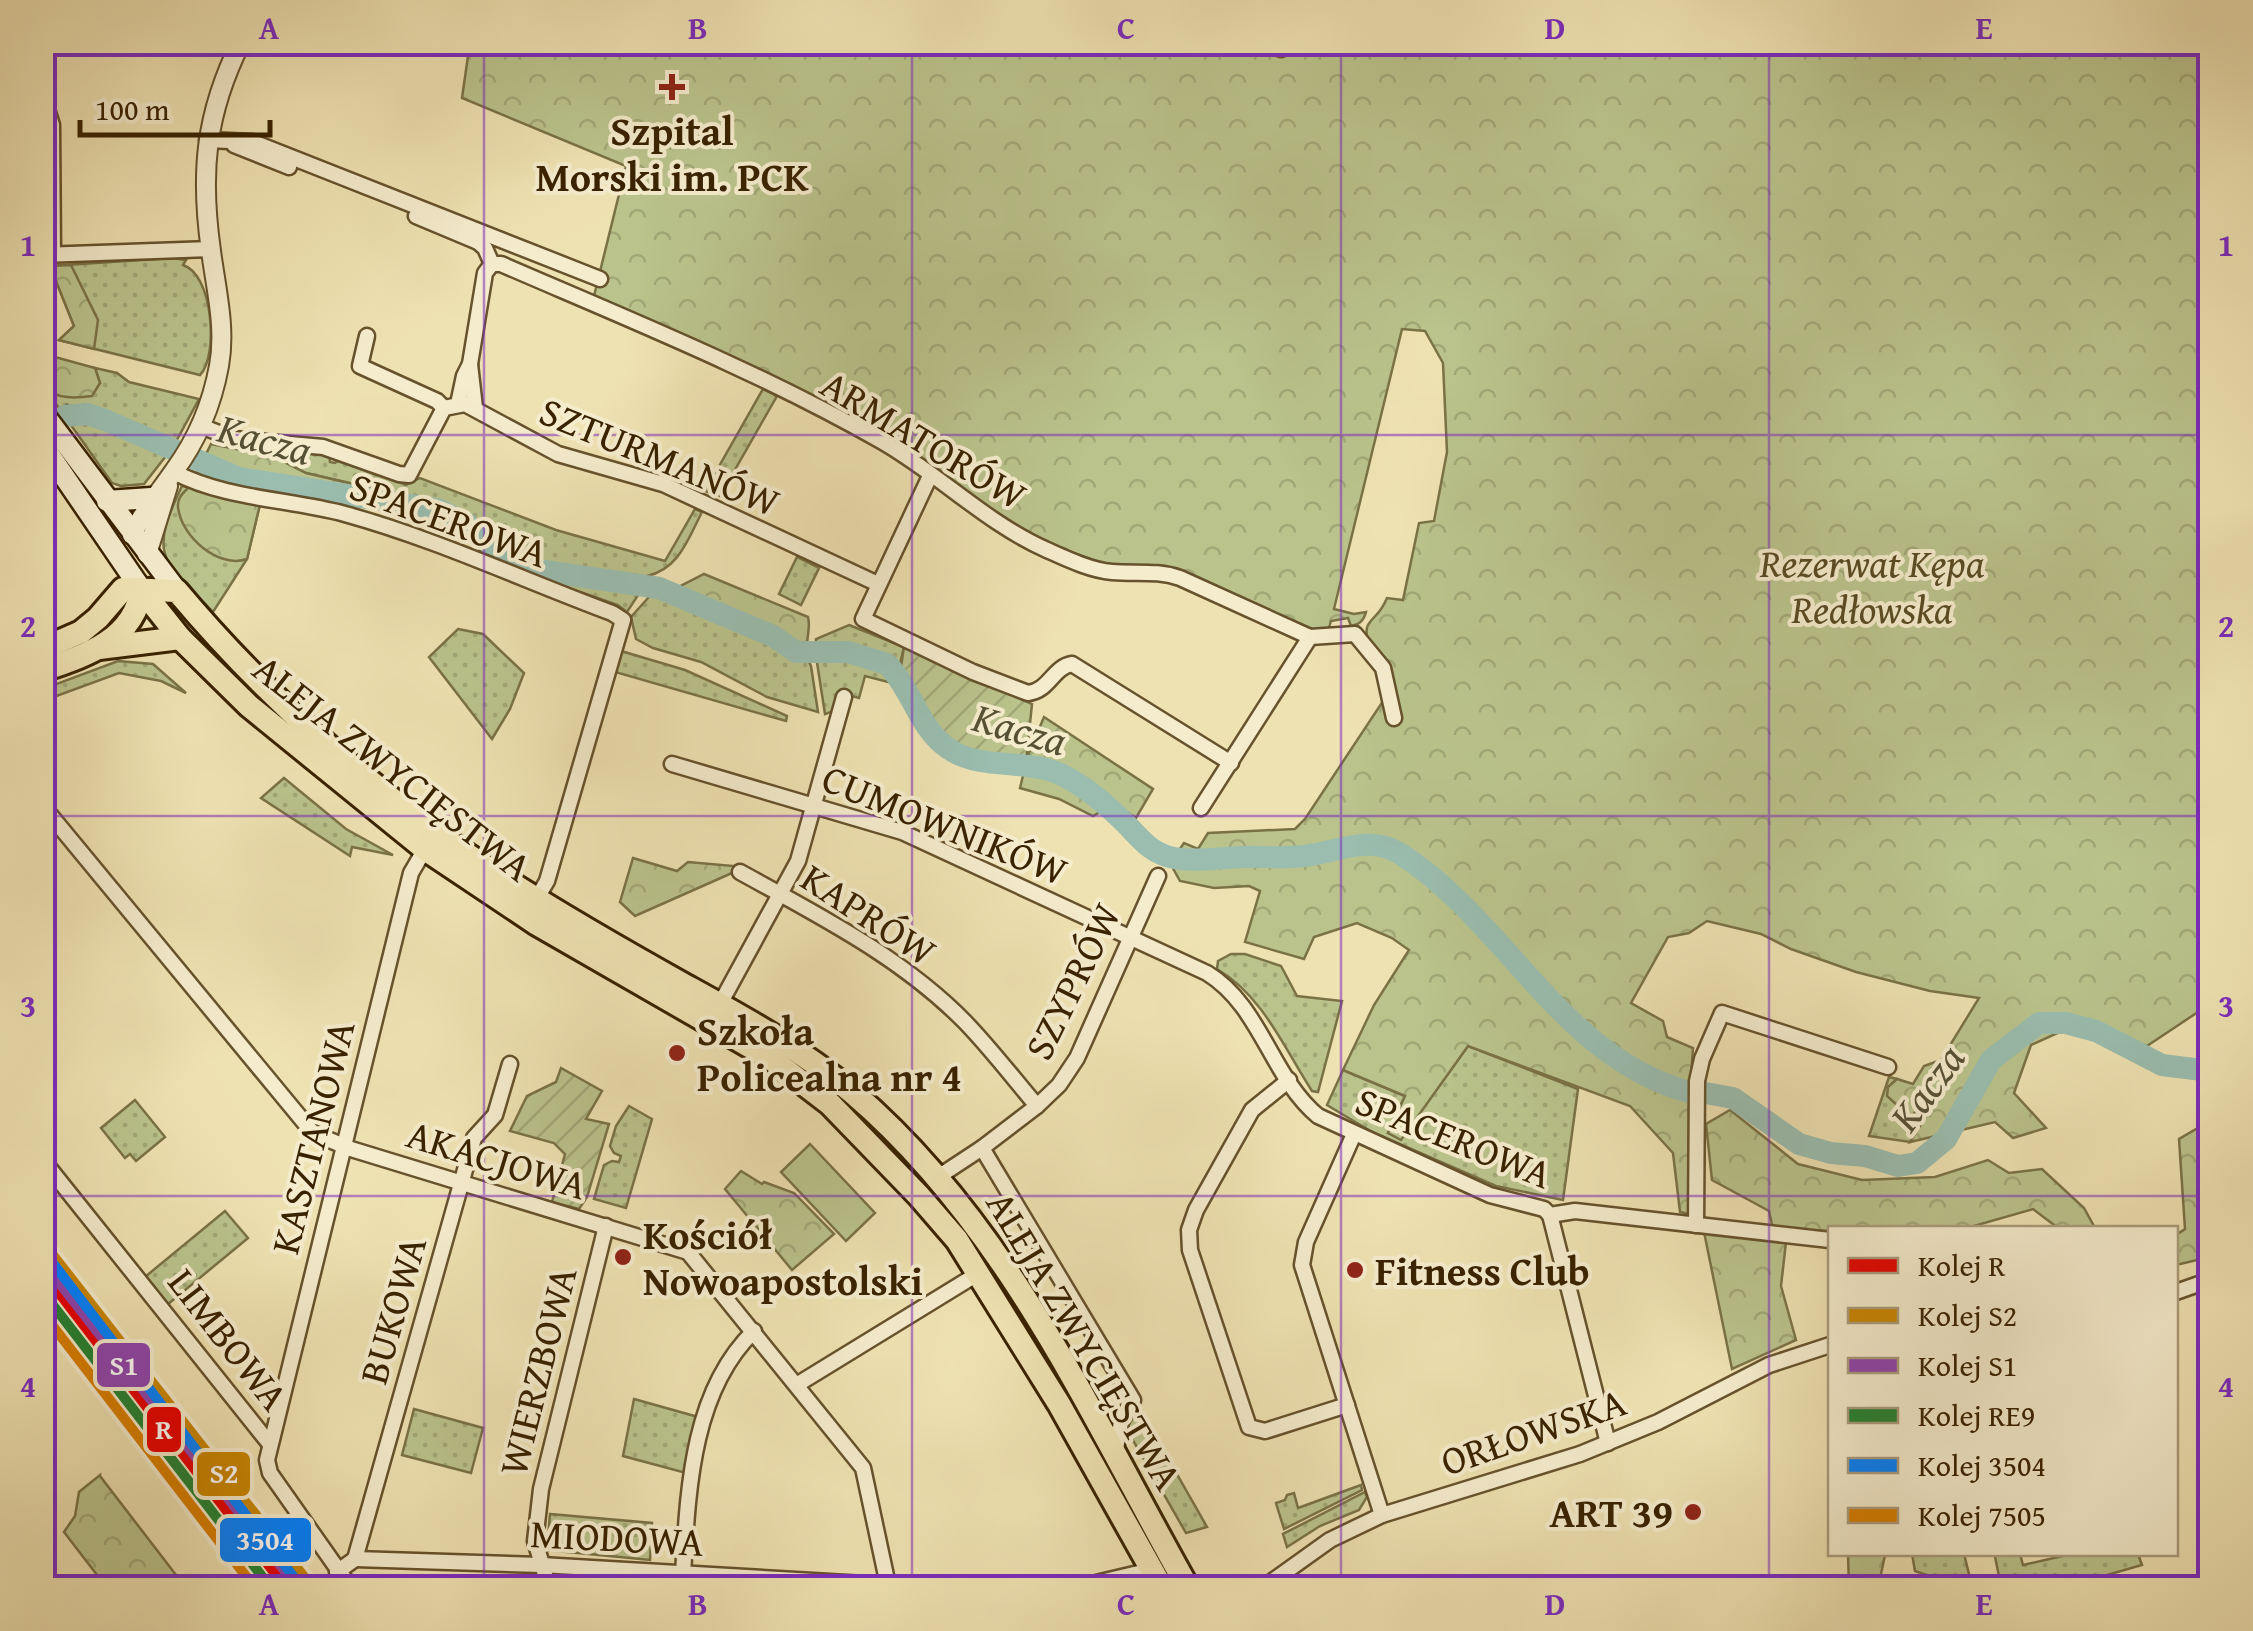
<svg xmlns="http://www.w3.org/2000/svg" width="2253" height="1631" viewBox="0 0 2253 1631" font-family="'Gentium Book Plus',serif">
<defs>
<pattern id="grass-dots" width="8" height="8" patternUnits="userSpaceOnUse" patternTransform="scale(2.5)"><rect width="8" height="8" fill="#bac38c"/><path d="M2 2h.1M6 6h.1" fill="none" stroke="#a1a777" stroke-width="1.8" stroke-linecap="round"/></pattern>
<pattern id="forest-crowns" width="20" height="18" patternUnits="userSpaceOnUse" patternTransform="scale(2.5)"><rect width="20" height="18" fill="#bac38c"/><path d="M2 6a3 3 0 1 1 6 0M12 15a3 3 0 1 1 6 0" fill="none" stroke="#a1a777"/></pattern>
<pattern id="garden-furrows" width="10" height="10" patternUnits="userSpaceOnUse" patternTransform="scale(2.5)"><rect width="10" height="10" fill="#bac38c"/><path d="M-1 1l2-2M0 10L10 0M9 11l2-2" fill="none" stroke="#a1a777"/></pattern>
</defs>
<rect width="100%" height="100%" fill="#efe2b2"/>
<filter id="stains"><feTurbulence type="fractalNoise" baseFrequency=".002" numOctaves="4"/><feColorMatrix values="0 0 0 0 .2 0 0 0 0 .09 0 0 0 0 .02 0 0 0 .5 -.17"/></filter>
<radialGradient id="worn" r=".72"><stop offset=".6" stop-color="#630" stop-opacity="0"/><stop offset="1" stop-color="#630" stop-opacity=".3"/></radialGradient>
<g fill="url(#grass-dots)" stroke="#7a7246" stroke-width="2.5">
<path d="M172 258 186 260 183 265C213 274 219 356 200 375L59 340 74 326 50 266Z"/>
<path d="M95 368 117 373 129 382 199 399 173 447 144 484 121 486 112 483 56 404 50 391 57 395 100 383Z"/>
<path d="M763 389 777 396 720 496 705 491Z"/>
<path d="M224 444 296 448 329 455 330 462 335 463 339 460 406 485 420 478 556 530 665 561 695 509 702 512C688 539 679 569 647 576L644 583C604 578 552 579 516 558 505 552 498 540 489 531 462 505 424 500 389 499L379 490 306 473 272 456 250 453Z"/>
<path d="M182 486 261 500 247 559 213 612C162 559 148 557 182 486Z"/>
<path d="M473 536 502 558 528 571 642 589 627 612 618 605 483 558Z"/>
<path d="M797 557 819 568 801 605 779 594Z"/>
<path d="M648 591C689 602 732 620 770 639 783 646 791 656 806 656L811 666 818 712 767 697 701 662 653 648 636 639 631 617 648 598Z"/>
<path d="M849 625 904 647 899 668C874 652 844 647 816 651V639Z"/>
<path d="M458 629 483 634 524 673 510 709 492 739 429 657Z"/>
<path d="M621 651 685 670 787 716 786 721 615 672Z"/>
<path d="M841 654 883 666 897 679 896 684 865 676 859 698 840 693 834 711 825 714 816 656Z"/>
<path d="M118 661 153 664 186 693 161 681 119 673 43 701V689Z"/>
<path d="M284 778 346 829 393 855 352 847 350 856 261 798Z"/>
<path d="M1231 954H1245L1281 966 1297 996 1342 1001 1318 1092 1312 1091C1284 1048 1263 996 1217 969L1218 961Z"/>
<path d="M1468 1046 1578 1089 1563 1200 1496 1186 1372 1132 1327 1105 1343 1070 1405 1096 1388 1133 1401 1139Z"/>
<path d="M1889 1077 1897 1079 1888 1087 1917 1105 1924 1098 1939 1097 1910 1142 1869 1136Z"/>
<path d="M135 1100 165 1137 136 1161 130 1154 125 1158 101 1128Z"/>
<path d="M629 1106 652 1119 626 1208 594 1199 604 1165 612 1161 619 1162 621 1156 614 1153 610 1146 616 1126Z"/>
<path d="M225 1211 248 1238 167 1305 145 1277Z"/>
<path d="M634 1399 698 1417 686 1473 623 1456Z"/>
<path d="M414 1409 483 1428 471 1473 402 1455Z"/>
<path d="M1137 1411H1141L1207 1527 1186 1533 1126 1428Z"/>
<path d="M1361 1485 1362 1490 1284 1529 1276 1503 1285 1500 1287 1495 1294 1493 1298 1508Z"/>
<path d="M1365 1492 1367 1497 1359 1510 1320 1526 1287 1547 1283 1534Z"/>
<path d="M550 1514 652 1523 650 1560 547 1550Z"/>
<path d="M1912 1554H1964L1971 1582 1999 1576 1995 1557 1998 1554H2020L2023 1565 2071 1554H2138L2142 1565 2062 1588H1965L1915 1571Z"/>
</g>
<g fill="url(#forest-crowns)" stroke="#7a7246" stroke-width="2.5">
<path d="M470 42 2210 43V1004L2147 1046 2064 1030 2031 1045 2014 1093 2046 1128 2013 1138 1995 1122 1910 1142 1938 1097 1924 1098 1913 1115H1908L1887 1096 1888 1087 1897 1079 1913 1084 1924 1066 1941 1060 1979 998 1930 991 1856 972 1791 949 1761 934 1707 921 1689 933 1668 937 1631 1003 1663 1021 1667 1037 1693 1048 1689 1105V1214L1680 1212 1673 1153 1630 1106 1468 1046 1401 1140 1388 1133 1405 1096 1343 1070 1374 1005 1409 950 1392 938 1357 923 1314 937 1304 959 1245 942 1260 891 1249 886 1214 888 1180 881 1170 863 1184 843 1198 849 1208 833 1295 829 1305 819 1385 698 1394 696C1387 681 1360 639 1368 625 1375 614 1380 615 1387 598L1403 600 1419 523 1434 521 1447 452 1443 363 1425 331 1402 329 1334 609 1354 614 1366 612C1364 620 1359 625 1351 626L1348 618 1331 621 1328 631 1318 633 1178 570 1157 566 1107 565 1030 537 902 449 593 300 626 166 462 98Z"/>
<path d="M71 265 98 320 94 349 59 340 74 326 50 266Z"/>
<path d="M44 354 95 368 100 383 92 396C56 401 37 395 44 354Z"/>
<path d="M211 444 272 456 306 473 379 490 389 499 386 505 371 506 322 494 195 477Z"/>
<path d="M189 487 261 500 247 559C219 569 181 537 178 507 177 498 183 493 189 487Z"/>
<path d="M704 574 808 617C811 629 806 637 807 650 791 648 778 635 763 628 733 614 702 604 671 591Z"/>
<path d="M1044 717 1153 789 1136 818 1114 804 1093 816 1059 799 1020 788 1028 755Z"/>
<path d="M633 858 677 871 688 862 734 866 732 873 635 916 620 902Z"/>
<path d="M1730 1110 1798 1164 1862 1180 1935 1177 1988 1160 2009 1173 2042 1169 2084 1208 2095 1228H2058L2033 1209 1967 1228H1830V1231L1773 1229 1769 1211 1712 1180 1706 1124Z"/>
<path d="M2210 1121V1257L2176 1265V1235L2185 1229 2179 1139Z"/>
<path d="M741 1171 762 1184 764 1182 794 1193 834 1234 792 1270 725 1189Z"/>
<path d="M1704 1232 1786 1242 1781 1286 1796 1340 1732 1369Z"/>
<path d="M100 1475V1476L186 1588H107L64 1532 75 1516 79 1492Z"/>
<path d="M1848 1554 1885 1555 1878 1588H1849Z"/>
</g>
<g fill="url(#garden-furrows)" stroke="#7a7246" stroke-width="2.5">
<path d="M904 647 1032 704 1026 762C1000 756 961 753 942 733 926 718 916 692 900 673Z"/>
<path d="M561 1068 602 1091 586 1119 609 1124 587 1197 579 1209 552 1202 565 1154 554 1143 510 1131 527 1096 556 1082Z"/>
</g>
<path fill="#bac38c" stroke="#7a7246" stroke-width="2.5" d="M810 1144 875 1213 846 1241 781 1172Z"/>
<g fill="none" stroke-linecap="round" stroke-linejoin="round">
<path stroke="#737f69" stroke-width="4" d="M67 405 80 415"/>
<g stroke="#9abdaf" stroke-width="22">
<path d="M65 416 87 414 105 420 239 478 437 509 466 523 504 556 531 569 659 588 773 636 796 652H848L887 664C912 689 918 728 949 749 983 772 1031 757 1066 777 1087 788 1109 807 1126 824 1141 839 1151 854 1174 858 1196 862 1220 858 1242 857 1262 856 1283 859 1303 856 1334 853 1370 834 1399 853 1506 920 1560 1057 1689 1092"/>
<path d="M1700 1092 1733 1098 1799 1144 1831 1153 1865 1156 1898 1166 1917 1163 1946 1139 1991 1060 2039 1023H2066L2096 1031 2162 1065 2210 1071"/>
</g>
<defs>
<g id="minor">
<path d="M1277 42 1281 49"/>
<path d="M42 94 52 125 53 255"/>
<path d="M207 140 253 142 600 279"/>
<path d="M234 145 289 167"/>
<path d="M416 216 478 242 485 248 492 264"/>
<path d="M42 255 211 249"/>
<path d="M492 264H501C628 319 760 372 881 441 939 474 986 523 1047 550 1067 559 1090 570 1112 572 1136 574 1157 570 1180 578L1310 637 1355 634 1383 668 1394 718"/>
<path d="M367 336 360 366 437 401 444 408"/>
<path d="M470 364 475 408"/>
<path d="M458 404 464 376 470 364 485 273 492 264"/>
<path d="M201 426 234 439 323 447 399 474 409 475 444 408 465 404 558 454 663 484 878 584"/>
<path d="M174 472C225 499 289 499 345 514 436 539 523 580 612 613L623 620 547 881 537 898"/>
<path d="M930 476 863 619 973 672 1028 693C1049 691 1053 667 1072 664L1231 763"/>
<path d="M672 764 902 832 1207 973C1261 1006 1271 1077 1318 1116L1490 1195 1544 1209 1550 1215 1575 1211 1830 1240"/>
<path d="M42 805 313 1133 351 1149 688 1252 863 1468 888 1585"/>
<path d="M1201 808 1310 637"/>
<path d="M740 872C818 915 903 958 966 1023 991 1049 1014 1079 1037 1106"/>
<path d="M720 1004 798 861 844 697"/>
<path d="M1289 1080 1252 1110 1196 1210 1189 1230 1190 1250 1249 1427 1265 1431 1347 1405"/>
<path d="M1354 1134 1306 1242 1302 1265 1382 1515"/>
<path d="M982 1148 1133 1400 1121 1422 1115 1454"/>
<path d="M42 1159 269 1443"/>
<path d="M938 1177 982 1148 1037 1106 1059 1085 1077 1058 1158 876"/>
<path d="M1550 1215 1608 1443"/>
<path d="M1696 1225 1697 1081 1702 1059 1722 1013 1888 1067"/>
<path d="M2176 1292 2210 1280"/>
<path d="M798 1384 979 1273"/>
<path d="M355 1559 541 1565 934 1588"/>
<path d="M337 1572 355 1559 474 1138 495 1115 510 1064"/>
<path d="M683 1574C688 1492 691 1392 754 1331"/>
<path d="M351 1588 270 1473 267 1460 411 873 425 849"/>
<path d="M549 1588 535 1541 541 1489 606 1226"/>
<path d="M1075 1588 1151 1570"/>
<path d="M1263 1588 1330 1540 1382 1515 1580 1454 1658 1422 1769 1365 1830 1345"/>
</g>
<g id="tertiary">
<path d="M132 535C144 510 159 493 174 471 197 440 212 404 219 366 226 328 216 289 211 251 200 173 205 114 241 42"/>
<path d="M147 554 168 486"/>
</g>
<g id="secondary">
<path d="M42 412 177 591"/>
<path d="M42 444 141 589"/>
<path d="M107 501 151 498"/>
</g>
<g id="primary">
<path d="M141 589 180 638 249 706 425 849 537 924 770 1058 830 1104 919 1196 957 1240 1059 1404 1162 1588"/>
<path d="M99 648 180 638"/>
<path d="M42 649 81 632 98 618 123 589 177 591C265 696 382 801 498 875 559 914 623 951 686 986 744 1018 801 1049 852 1092 1007 1224 1090 1414 1188 1588"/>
<path d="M42 670C85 657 136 638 141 589"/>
</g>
</defs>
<use href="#minor" stroke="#66522c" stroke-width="19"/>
<use href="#tertiary" stroke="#66522c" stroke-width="22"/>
<use href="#secondary" stroke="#392200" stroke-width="25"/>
<use href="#primary" stroke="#392200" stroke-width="28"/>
<use href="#minor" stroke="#f5eccd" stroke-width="14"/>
<use href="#tertiary" stroke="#f5eccd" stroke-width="18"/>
<use href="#secondary" stroke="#f5eccd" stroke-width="20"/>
<use href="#primary" stroke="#efe2b2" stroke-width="22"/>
<defs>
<path id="rail-1" d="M42 1271 286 1588"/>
<path id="rail-2" d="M42 1241 313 1588"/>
<path id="rail-3" d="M42 1261 298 1588"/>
<path id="rail-4" d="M42 1291 271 1588"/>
<path id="rail-5" d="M52 1262 296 1580"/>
<path id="rail-6" d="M42 1312 255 1588"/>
</defs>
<use href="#rail-1" stroke="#f5eccd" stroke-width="18"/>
<use href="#rail-2" stroke="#f5eccd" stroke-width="18"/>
<use href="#rail-3" stroke="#f5eccd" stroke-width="18"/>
<use href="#rail-4" stroke="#f5eccd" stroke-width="18"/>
<use href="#rail-5" stroke="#f5eccd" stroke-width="18"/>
<use href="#rail-6" stroke="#f5eccd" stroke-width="18"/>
<use href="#rail-1" stroke="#e50000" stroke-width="10"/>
<use href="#rail-2" stroke="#c88500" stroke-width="10"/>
<use href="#rail-3" stroke="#8e44ad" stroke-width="10"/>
<use href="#rail-4" stroke="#238132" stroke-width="10"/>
<use href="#rail-5" stroke="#0080ff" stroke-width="10"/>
<use href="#rail-6" stroke="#d77e00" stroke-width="10"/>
</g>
<path fill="none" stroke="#7b2cbf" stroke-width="2.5" stroke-opacity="0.55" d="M484 42V1588M912 42V1588M1341 42V1588M1769 42V1588M42 435H2210M42 816H2210M42 1196H2210"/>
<g fill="#8f2418" stroke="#f5eccd" stroke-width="4">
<path d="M667 72h10v10h10v10h-10v10h-10v-10h-10v-10h10z"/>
<circle cx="677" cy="1053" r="10"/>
<circle cx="623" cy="1257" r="10"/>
<circle cx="1355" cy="1270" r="10"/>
<circle cx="1693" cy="1512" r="10"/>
</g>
<g text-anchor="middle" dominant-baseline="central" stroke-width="8" stroke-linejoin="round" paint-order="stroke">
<g font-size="40" font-weight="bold" fill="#392200" stroke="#f5eccd" text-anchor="start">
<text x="672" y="130" text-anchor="middle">Szpital<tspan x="672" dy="46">Morski im. PCK</tspan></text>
<text x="697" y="1030">Szkoła<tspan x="697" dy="46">Policealna nr 4</tspan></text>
<text x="643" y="1234">Kościół<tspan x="643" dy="46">Nowoapostolski</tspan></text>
<text x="1375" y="1270">Fitness Club</text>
<text x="1673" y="1512" text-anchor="end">ART 39</text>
</g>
<g font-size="40" fill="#392200" stroke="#f5eccd">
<text transform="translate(924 439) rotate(31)">ARMATORÓW</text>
<text transform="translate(660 456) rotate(22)">SZTURMANÓW</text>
<text transform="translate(449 519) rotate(20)">SPACEROWA</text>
<text transform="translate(393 767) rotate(38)">ALEJA ZWYCIĘSTWA</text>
<text transform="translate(945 824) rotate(22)">CUMOWNIKÓW</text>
<text transform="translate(869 914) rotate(33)">KAPRÓW</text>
<text transform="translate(1072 981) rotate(-64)">SZYPRÓW</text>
<text transform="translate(312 1137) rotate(-76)">KASZTANOWA</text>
<text transform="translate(1454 1137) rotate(22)">SPACEROWA</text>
<text transform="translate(497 1159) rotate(17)">AKACJOWA</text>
<text transform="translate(392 1310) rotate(-74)">BUKOWA</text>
<text transform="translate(229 1339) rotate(52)">LIMBOWA</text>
<text transform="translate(1085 1340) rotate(59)">ALEJA ZWYCIĘSTWA</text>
<text transform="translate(537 1371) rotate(-76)">WIERZBOWA</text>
<text transform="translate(1533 1431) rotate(-19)">ORŁOWSKA</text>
<text transform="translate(617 1537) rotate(3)">MIODOWA</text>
</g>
<g font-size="40" font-style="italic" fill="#594a23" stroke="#f5eccd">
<text x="1872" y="562">Rezerwat Kępa<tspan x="1872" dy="46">Redłowska</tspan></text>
</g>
<g font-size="42" font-style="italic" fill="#565035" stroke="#f5eccd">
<text transform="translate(265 438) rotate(15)">Kacza</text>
<text transform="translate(1020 728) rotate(16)">Kacza</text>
<text transform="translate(1926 1087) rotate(-54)">Kacza</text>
</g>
</g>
<g stroke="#f5eccd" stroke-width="4">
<rect x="95" y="1341" width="57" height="48" rx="10" fill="#8e44ad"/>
<rect x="145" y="1405" width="38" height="49" rx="10" fill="#e50000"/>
<rect x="195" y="1450" width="57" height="48" rx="10" fill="#c88500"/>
<rect x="218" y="1516" width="95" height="48" rx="10" fill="#0080ff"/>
</g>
<g font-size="28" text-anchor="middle" font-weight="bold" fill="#fff">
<text x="124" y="1375">S1</text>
<text x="164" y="1439">R</text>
<text x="224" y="1483">S2</text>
<text x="265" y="1550">3504</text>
</g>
<rect width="2253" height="1631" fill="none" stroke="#efe2b2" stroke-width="110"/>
<rect x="1828" y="1226" width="350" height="330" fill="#f5eccd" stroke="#aa9b7b" stroke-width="2.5"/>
<rect x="1848" y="1258" width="50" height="15" fill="#e50000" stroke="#aa9b7b" stroke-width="2.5"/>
<text x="1918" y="1276" font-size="30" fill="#392200">Kolej R</text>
<rect x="1848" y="1308" width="50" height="15" fill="#c88500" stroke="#aa9b7b" stroke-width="2.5"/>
<text x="1918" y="1326" font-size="30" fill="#392200">Kolej S2</text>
<rect x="1848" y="1358" width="50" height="15" fill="#8e44ad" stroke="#aa9b7b" stroke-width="2.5"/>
<text x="1918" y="1376" font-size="30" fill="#392200">Kolej S1</text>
<rect x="1848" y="1408" width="50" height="15" fill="#238132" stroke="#aa9b7b" stroke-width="2.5"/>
<text x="1918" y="1426" font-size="30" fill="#392200">Kolej RE9</text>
<rect x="1848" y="1458" width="50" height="15" fill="#0080ff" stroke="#aa9b7b" stroke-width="2.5"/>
<text x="1918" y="1476" font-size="30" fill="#392200">Kolej 3504</text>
<rect x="1848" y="1508" width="50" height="15" fill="#d77e00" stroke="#aa9b7b" stroke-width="2.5"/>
<text x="1918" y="1526" font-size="30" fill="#392200">Kolej 7505</text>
<path d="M80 120v15h190v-15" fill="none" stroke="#392200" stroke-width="5"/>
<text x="95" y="120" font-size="30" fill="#392200" stroke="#f5eccd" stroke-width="8" paint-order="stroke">100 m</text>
<rect x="55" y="55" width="2143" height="1521" fill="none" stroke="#7b2cbf" stroke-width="4"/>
<g font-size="32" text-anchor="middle" font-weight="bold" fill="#7b2cbf">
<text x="269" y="39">A</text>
<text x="698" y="39">B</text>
<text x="1126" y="39">C</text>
<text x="1555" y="39">D</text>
<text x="1984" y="39">E</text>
<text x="28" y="256">1</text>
<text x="2226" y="256">1</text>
<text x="28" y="637">2</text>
<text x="2226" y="637">2</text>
<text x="28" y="1017">3</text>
<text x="2226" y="1017">3</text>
<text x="28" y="1397">4</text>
<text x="2226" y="1397">4</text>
<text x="269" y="1615">A</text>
<text x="698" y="1615">B</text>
<text x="1126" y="1615">C</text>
<text x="1555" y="1615">D</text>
<text x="1984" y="1615">E</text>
</g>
<rect width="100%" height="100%" filter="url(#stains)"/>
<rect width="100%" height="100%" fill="url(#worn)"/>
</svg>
